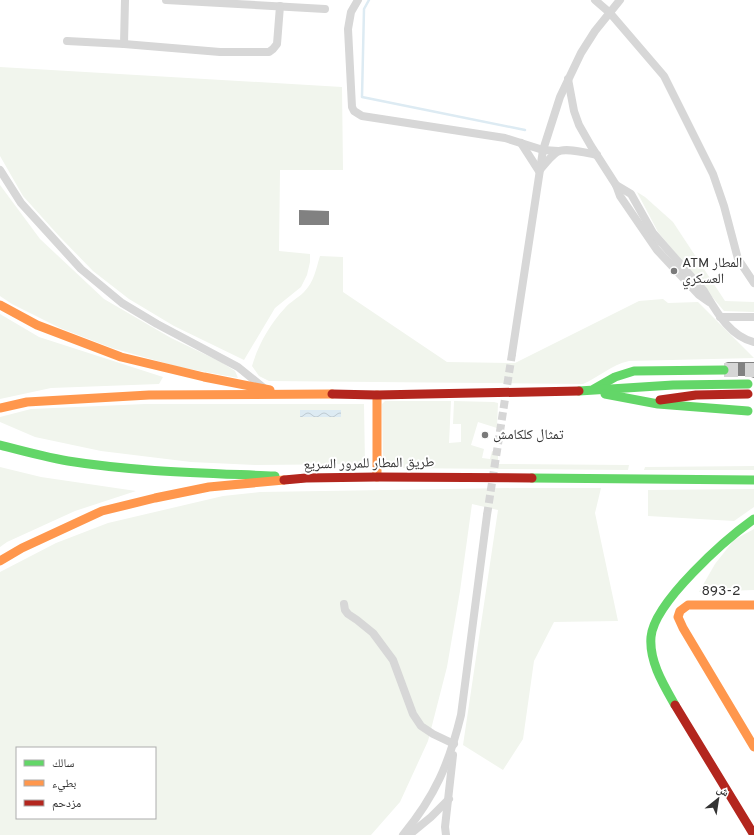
<svg xmlns="http://www.w3.org/2000/svg" width="754" height="835" viewBox="0 0 754 835" font-family="Overpass,'Noto Naskh Arabic',sans-serif">
<defs>
<pattern id="water-waves" width="16" height="10" patternUnits="userSpaceOnUse"><rect width="16" height="10" fill="#ddebf3"/><path d="M0 5q4-4 8 0t8 0" fill="none" stroke="#becad1"/></pattern>
</defs>
<rect width="100%" height="100%" fill="#fff"/>
<g fill="#f1f5ed" fill-rule="evenodd">
<path d="M0 67 342 87 343 170H280L279 251 310 254V262L307 275 301 287 275 308 244 360 174 326 129 299 93 271 59 236 23 196 0 156Z"/>
<path d="M0 185 40 239 104 299 171 338 221 362 235 371 238 378 179 367 112 348 60 328 12 304 0 296Z"/>
<path d="M637 192 645 197 673 222 725 301 754 302V312L724 311 658 232Z"/>
<path d="M320 256 343 257V292L447 362 515 363 639 301 663 299 668 303 698 302 754 358 629 361C611 365 599 377 583 384L269 381 259 376 252 366C258 345 270 324 285 308 290 302 298 298 304 292 314 282 316 269 320 256Z"/>
<path d="M0 314 39 337 163 377 159 384 51 388 0 399Z"/>
<path d="M385 401H451L449 443 461 442V424H453L454 401 494 402 498 403 497 428 478 422 471 445 484 449 482 458 490 459 492 451 498 453V464L629 465 628 470 387 468 383 462 382 404Z"/>
<path d="M145 404H364L365 464 255 465 191 462 101 451 35 437 0 422V417L31 409Z"/>
<path d="M754 466V470H644L645 467Z"/>
<path d="M0 467 41 477 136 491 75 511 7 542 0 547Z"/>
<path d="M518 488H601L595 513 618 621 554 622 534 661 523 739 503 770 463 745 498 510 472 504 460 591 447 667 428 741 400 802 371 835H0V572L56 543 108 523 223 496 260 492ZM17 748H155V818H17Z"/>
<path d="M754 489V507L734 521 648 516V490Z"/>
<path d="M754 529V590L699 592 715 564 734 540Z"/>
</g>
<rect fill="url(#water-waves)" x="300" y="410" width="41" height="7"/>
<g fill="none" stroke-linecap="round" stroke-linejoin="round">
<path stroke="#ddebf3" stroke-width="2.5" d="M369 0 364 9 362 97 525 130"/>
</g>
<g fill="#818181">
<path d="M299 210 329 211V225H299Z"/>
<path d="M725 362H754V378L748 376H730L732 370 731 366 728 363Z"/>
</g>
<g fill="none" stroke-linecap="round" stroke-linejoin="round">
<path stroke="#d6d6d6" stroke-width="8" stroke-dasharray="8 4" stroke-linecap="butt" d="M487 515 512 354"/>
<path stroke="#d6d6d6" stroke-width="14" stroke-dasharray="14 7" stroke-linecap="butt" d="M724 370H754"/>
<g stroke="#d7d7d7" stroke-width="8">
<path d="M166 0 325 9"/>
<path d="M358 0 351 12 348 29 352 107 354 111 362 116 505 138 543 150 558 151"/>
<path d="M595 0 610 13 664 76 713 174 724 206 738 259 754 283"/>
<path d="M67 41 124 44 220 52H269L273 49 277 44 280 6"/>
<path d="M124 44 125 0"/>
<path d="M568 79 574 111 579 125 591 146 616 185 620 196 657 250 699 295 709 302"/>
<path d="M521 143 539 171C545 164 550 157 557 152 565 147 587 153 597 155"/>
<path d="M0 170 21 203 81 269 122 303 157 324 238 367 264 388"/>
<path d="M616 185 631 194 653 233 704 291C716 311 730 337 754 342"/>
<path d="M720 317H754"/>
<path d="M512 354 543 150 560 97 581 53 595 31 620 0"/>
<path d="M344 604 345 610 348 614 357 620 373 633 393 660 413 714 421 726 433 734 454 744"/>
<path d="M403 835C435 796 449 764 461 715L487 515"/>
<path d="M409 835 431 817 449 799"/>
<path d="M446 835 445 827 453 755"/>
</g>
<g stroke="#63d668" stroke-width="9">
<path d="M594 389 615 377 634 371 724 370"/>
<path d="M579 391 673 385 748 384"/>
<path d="M605 394 658 404 748 411"/>
<path d="M0 445C23 451 45 457 68 461 137 472 206 473 275 476"/>
<path d="M532 478 754 480"/>
<path d="M675 705C663 684 649 661 651 637 654 602 726 539 754 519"/>
</g>
<g stroke="#ff974d" stroke-width="9">
<path d="M0 305 37 325 121 357 204 377 270 390"/>
<path d="M377 395V477"/>
<path d="M0 408 27 402 149 395 332 394"/>
<path d="M0 561 22 548 102 511 155 498 209 487 284 480"/>
<path d="M754 605H688L680 611 678 617 683 628 754 747"/>
</g>
<g stroke="#b3261e" stroke-width="9">
<path d="M332 394 377 395 579 391"/>
<path d="M660 400 696 395 748 394"/>
<path d="M284 480 306 478 377 477 532 478"/>
<path d="M675 705 754 835"/>
</g>
</g>
<g fill="#7a7a7a" stroke="#fff" stroke-width="1.5">
<circle cx="674" cy="271" r="4"/>
<circle cx="485" cy="435" r="4"/>
</g>
<g text-anchor="middle" dominant-baseline="central" stroke-width="4" stroke-linejoin="round" paint-order="stroke">
<g font-size="14" fill="#333" stroke="#fff" text-anchor="start">
<text x="682" y="263">ATM المطار<tspan x="682" dy="16">العسكري</tspan></text>
<text x="493" y="435">تمثال كلكامش</text>
</g>
<g font-size="14" fill="#333" stroke="#fff">
<text transform="translate(369 464) rotate(-1)">طريق المطار للمرور السريع</text>
<text x="721" y="591">893-2</text>
</g>
</g>
<rect x="16" y="747" width="140" height="72" fill="#ffffff" stroke="#adadad"/>
<rect x="24" y="760" width="20" height="6" fill="#63d668" stroke="#adadad"/>
<text x="52" y="767" font-size="12" fill="#333333">سالك</text>
<rect x="24" y="780" width="20" height="6" fill="#ff974d" stroke="#adadad"/>
<text x="52" y="787" font-size="12" fill="#333333">بطيء</text>
<rect x="24" y="800" width="20" height="6" fill="#b3261e" stroke="#adadad"/>
<text x="52" y="807" font-size="12" fill="#333333">مزدحم</text>
<g transform="translate(718 799) rotate(30)" stroke="#ffffff" stroke-width="3" paint-order="stroke">
<path d="M0-3L7 15L0 10L-7 15Z" fill="#333333"/>
<text y="-6" font-size="11" font-weight="bold" text-anchor="middle" fill="#333333">ش</text>
</g>
</svg>
